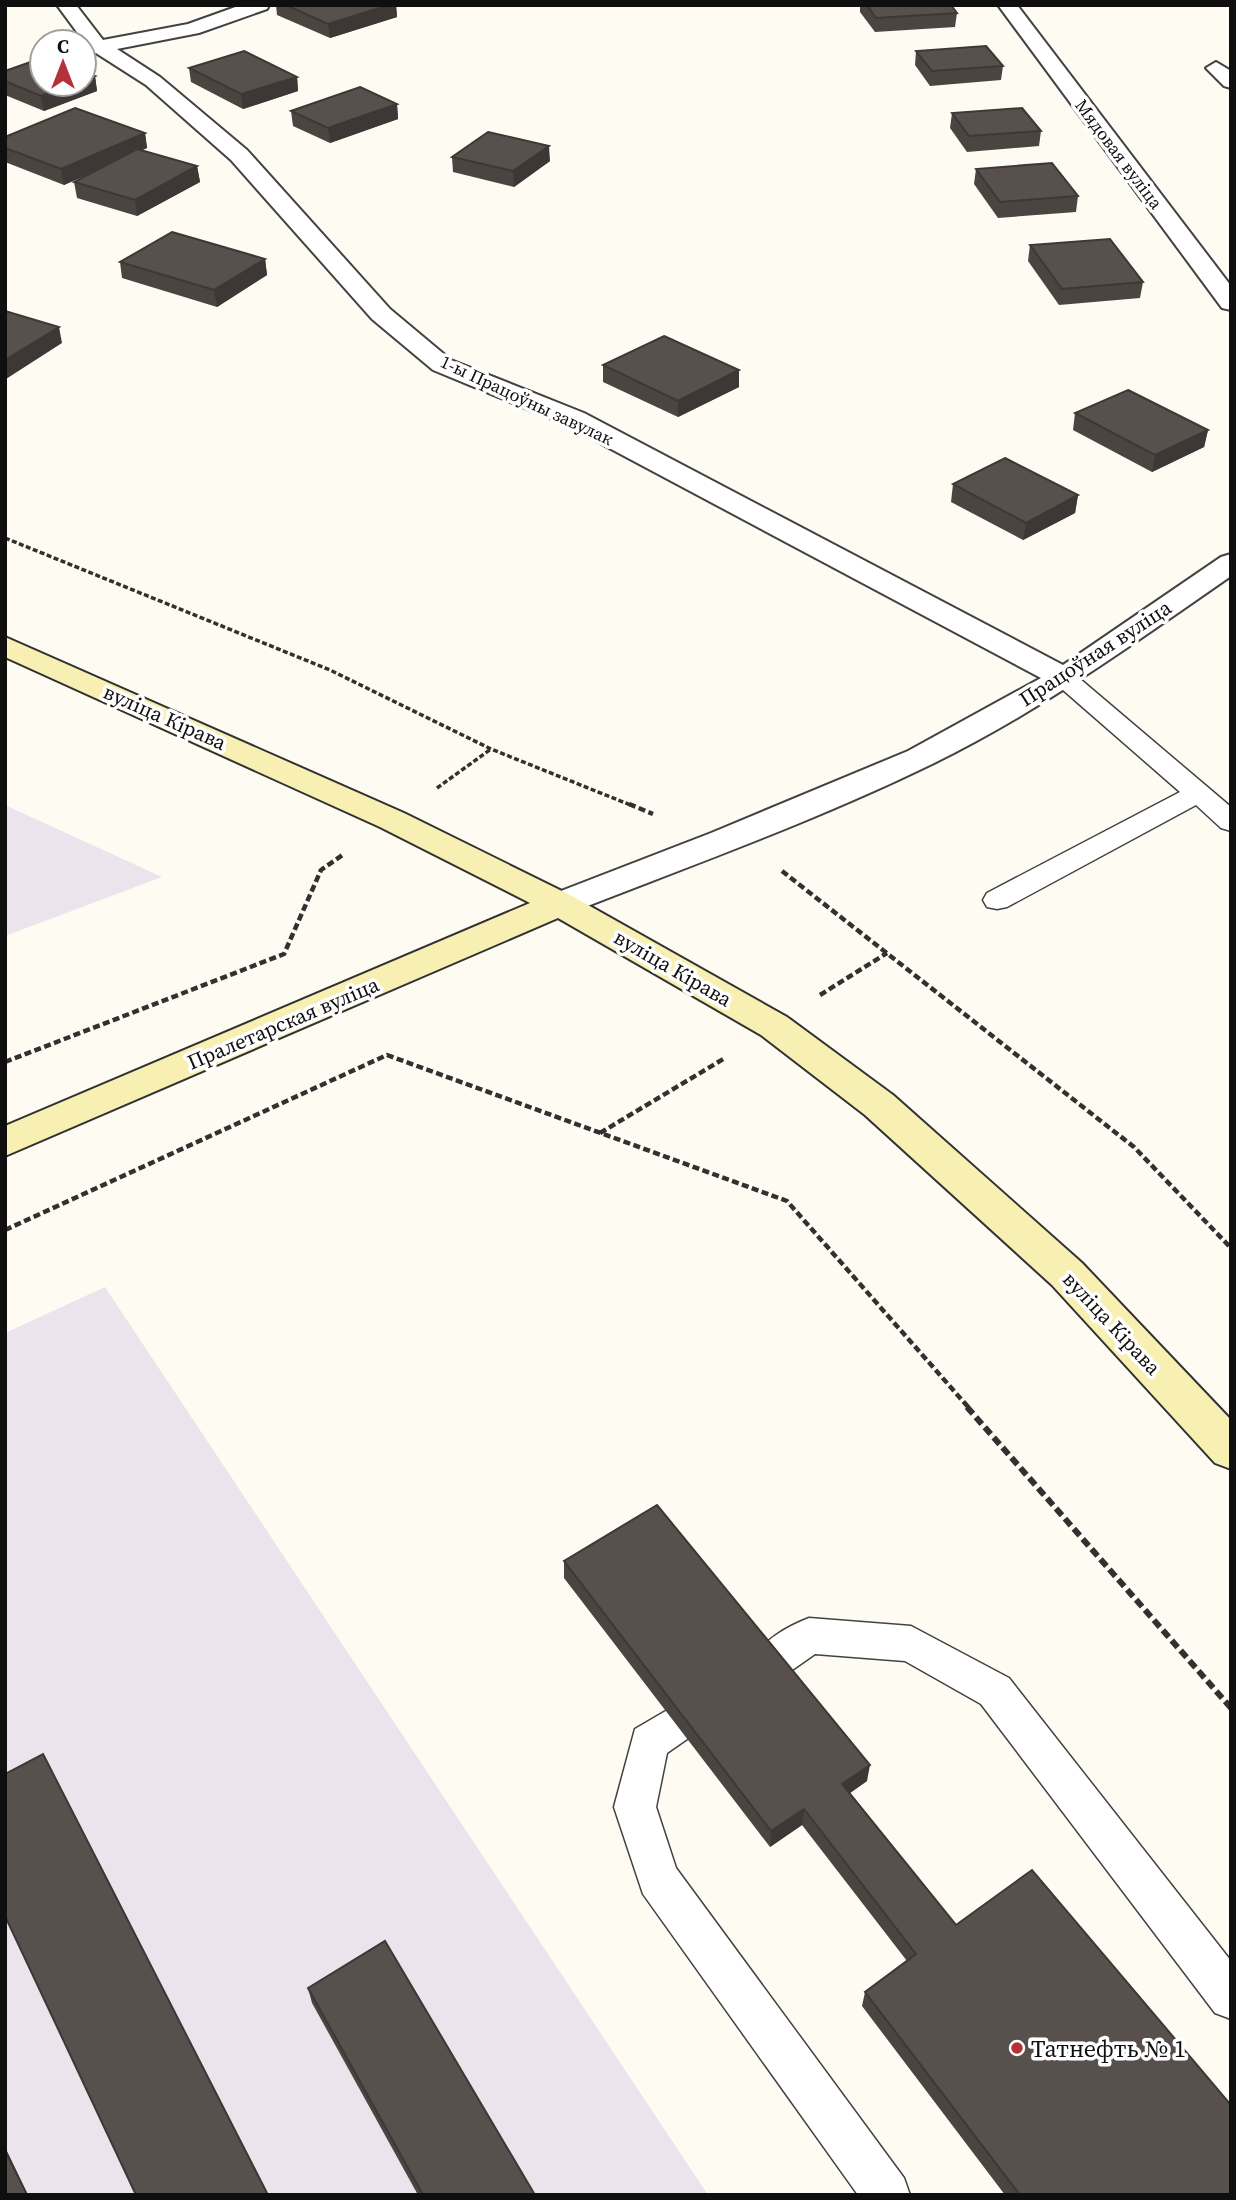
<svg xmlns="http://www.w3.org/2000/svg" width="1236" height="2200" viewBox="0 0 1236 2200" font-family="'Source Serif 4',serif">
<rect width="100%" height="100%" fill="#fefbf2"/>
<g fill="#ebe4ec">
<path d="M5 805 162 877 5 936Z"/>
<path d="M105 1287 708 2195H5V1333Z"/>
</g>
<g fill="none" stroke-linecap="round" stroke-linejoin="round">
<defs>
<g id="service">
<path d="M1064 670 1073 673 1231 807V831L1221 828 1196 805 1007 907 997 909 987 907 983 900 987 893 1180 792 1055 683 1051 678 1055 673Z"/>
<path d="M809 1618 911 1626 1009 1678 1231 1961V2019L1215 2013 981 1704 905 1661 815 1654 785 1675 771 1680 757 1675 751 1662C761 1641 788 1626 809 1618Z"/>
<path d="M676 1705 690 1711 696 1724 690 1737 667 1753 656 1807 676 1868 904 2178 910 2195H858L643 1894 614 1807 635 1729Z"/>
</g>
<g id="minor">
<path d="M57 5H76L103 40 188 24 241 5H269L267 9 199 33 117 49 160 77 247 150 390 309 451 360 584 413 1063 665 1221 557 1231 554V576C1133 644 1037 713 930 765 815 821 692 865 572 912L560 915 548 912 542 904 548 896 711 833 908 751 1041 678 566 425 433 370 372 319 231 160 146 85 96 53 84 55 85 43Z"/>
<path d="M998 5H1017L1231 286V310L1222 308Z"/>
<path d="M1216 62 1231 71V88L1224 86 1206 68Z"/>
</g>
<path id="secondary" d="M5 637 404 813 572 896 787 1017 893 1095 1082 1263 1231 1420V1469L1215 1463 1052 1285 865 1115 761 1035 558 918 5 1156V1126L530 903 380 827 5 657Z"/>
</defs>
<use href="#service" stroke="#424242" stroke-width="3"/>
<use href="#minor" stroke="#424242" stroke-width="4"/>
<use href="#secondary" stroke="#313131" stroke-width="4"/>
<g stroke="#313131" stroke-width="3.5" stroke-dasharray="5 2.5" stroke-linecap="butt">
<path d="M5 538 330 670 491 749 633 806"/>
<path d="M437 788 491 749"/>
</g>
<g stroke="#313131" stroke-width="4.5" stroke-dasharray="7 3.5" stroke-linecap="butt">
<path d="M629 804 653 814"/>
<path d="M782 871 1134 1147 1231 1248"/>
<path d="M820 995 887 953"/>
<path d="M5 1062 284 954 321 870 344 854"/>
<path d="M600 1133 725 1058"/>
<path d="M5 1230 387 1055 787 1201 969 1408"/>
</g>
<path stroke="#313131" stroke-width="6" stroke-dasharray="9 4.5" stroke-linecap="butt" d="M967 1407 1231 1708"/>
<use href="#service" fill="#fff" fill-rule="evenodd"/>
<use href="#minor" fill="#fff" fill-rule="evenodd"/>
<use href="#secondary" fill="#f8efb2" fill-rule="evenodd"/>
</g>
<g fill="#4b4541">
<path d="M276 5H396L397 17 330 38 277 15Z"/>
<path d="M860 5H951L957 13 955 27 875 32 860 12Z"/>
<path d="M916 51 1003 66 1001 80 930 86 915 65Z"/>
<path d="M189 68 297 77 298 91 243 109 191 82Z"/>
<path d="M5 71 95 76 97 91 44 111 5 95Z"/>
<path d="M397 104 398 119 330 143 293 126 291 111Z"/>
<path d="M952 113 1041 131 1039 146 967 152 950 128Z"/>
<path d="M145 133 147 148 142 150 197 166 200 182 137 216 77 198 74 182 96 170 64 185 5 162V137Z"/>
<path d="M452 157 550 161 514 187 453 172Z"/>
<path d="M976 169 1078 196 1076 212 998 218 974 184Z"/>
<path d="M1030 245 1143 282 1140 298 1059 305 1028 261Z"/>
<path d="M265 259 267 275 217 307 122 278 120 262Z"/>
<path d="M603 365 739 370V387L678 417 603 382Z"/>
<path d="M1075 413 1208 430 1204 447 1152 472 1073 430Z"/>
<path d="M953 484 1078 495 1075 513 1023 540 951 502Z"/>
<path d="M564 1561 867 1781 850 1793 956 1925 1231 2195H1005L862 2006 865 1992 907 1961 802 1825 770 1847 564 1578Z"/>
<path d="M308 1988 535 2195H418L312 2003Z"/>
</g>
<g fill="#3d3835">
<path d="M389 5H396L397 17 330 38 328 24Z"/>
<path d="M95 76 97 91 44 111 41 96 73 84H84V80Z"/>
<path d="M297 77 298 91 243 109 241 94Z"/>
<path d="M397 104 398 119 330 143 328 128Z"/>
<path d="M145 133 147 148 64 185 61 169Z"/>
<path d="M549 146 550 161 514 187 513 171Z"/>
<path d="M197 166 200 182 137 216 135 200Z"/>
<path d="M265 259 267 275 217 307 214 290Z"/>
<path d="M59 327 62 343 6 379 5 360Z"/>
<path d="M739 370V387L678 417V401Z"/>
<path d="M1208 430 1204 447 1152 472 1155 455Z"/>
<path d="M1078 495 1075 513 1023 540 1026 523Z"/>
<path d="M870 1765 867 1781 840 1800 842 1784Z"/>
<path d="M804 1809 802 1825 770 1847 771 1831Z"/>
<path d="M5 2147 28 2195H27L5 2150Z"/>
</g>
<g fill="#57504c" stroke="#3d3835" stroke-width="2">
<path d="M286 5H389L328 24Z"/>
<path d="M867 5H951L957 13 876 18Z"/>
<path d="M986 46 1003 66 932 71 916 51Z"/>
<path d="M244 51 297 77 241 94 189 68Z"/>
<path d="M42 58V84H73L41 96 5 81V71Z"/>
<path d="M84 72 95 76 84 80Z"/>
<path d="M360 87 397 104 328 128 291 111Z"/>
<path d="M75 108 145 133 61 169 5 148V137Z"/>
<path d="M1022 108 1041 131 969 136 952 113Z"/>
<path d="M488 132 549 146 513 171 452 157Z"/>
<path d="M137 149 197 166 135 200 74 182Z"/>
<path d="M1052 163 1078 196 1000 202 976 169Z"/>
<path d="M172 232 265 259 214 290 120 262Z"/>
<path d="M1110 239 1143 282 1062 289 1030 245Z"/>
<path d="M5 311 59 327 5 360Z"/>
<path d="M664 336 739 370 678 401 603 365Z"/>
<path d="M1128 390 1208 430 1155 455 1075 413Z"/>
<path d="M1005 458 1078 495 1026 523 953 484Z"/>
<path d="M657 1505 870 1765 842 1784 956 1925 1032 1870 1231 2105V2193L1228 2195H1020L865 1992 916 1954 804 1809 771 1831 564 1561Z"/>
<path d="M43 1754 268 2195H136L5 1916V1774Z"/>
<path d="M385 1941 535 2195H423L308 1988Z"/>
<path d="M5 2150 27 2195H5Z"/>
</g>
<circle fill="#b4313a" stroke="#fff" stroke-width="2.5" cx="1017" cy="2048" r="7"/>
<g text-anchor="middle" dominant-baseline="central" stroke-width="7" stroke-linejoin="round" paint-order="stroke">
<g font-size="18" fill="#0f0f0f" stroke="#fff">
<text transform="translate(1119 154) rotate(53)">Мядовая вуліца</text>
<text transform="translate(527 400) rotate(25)">1-ы Працоўны завулак</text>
</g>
<g font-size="21" fill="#0f0f0f" stroke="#fff">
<text transform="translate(1095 653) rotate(-33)">Працоўная вуліца</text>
<text transform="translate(165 717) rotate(24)">вуліца Кірава</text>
<text transform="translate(673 968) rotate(30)">вуліца Кірава</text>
<text transform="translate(283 1023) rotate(-23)">Пралетарская вуліца</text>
<text transform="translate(1112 1323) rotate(47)">вуліца Кірава</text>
</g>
<g font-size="24" fill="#0f0f0f" stroke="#fff" text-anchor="start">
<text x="1031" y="2048">Татнефть № 1</text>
</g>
</g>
<rect width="1236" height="2200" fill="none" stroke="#0f0f0f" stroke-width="14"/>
<g transform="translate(63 63)"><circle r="33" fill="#ffffff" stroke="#9f9f9f" stroke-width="2"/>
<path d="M0-5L12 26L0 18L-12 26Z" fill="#b4313a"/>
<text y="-10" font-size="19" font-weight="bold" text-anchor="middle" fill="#0f0f0f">С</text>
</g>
</svg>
